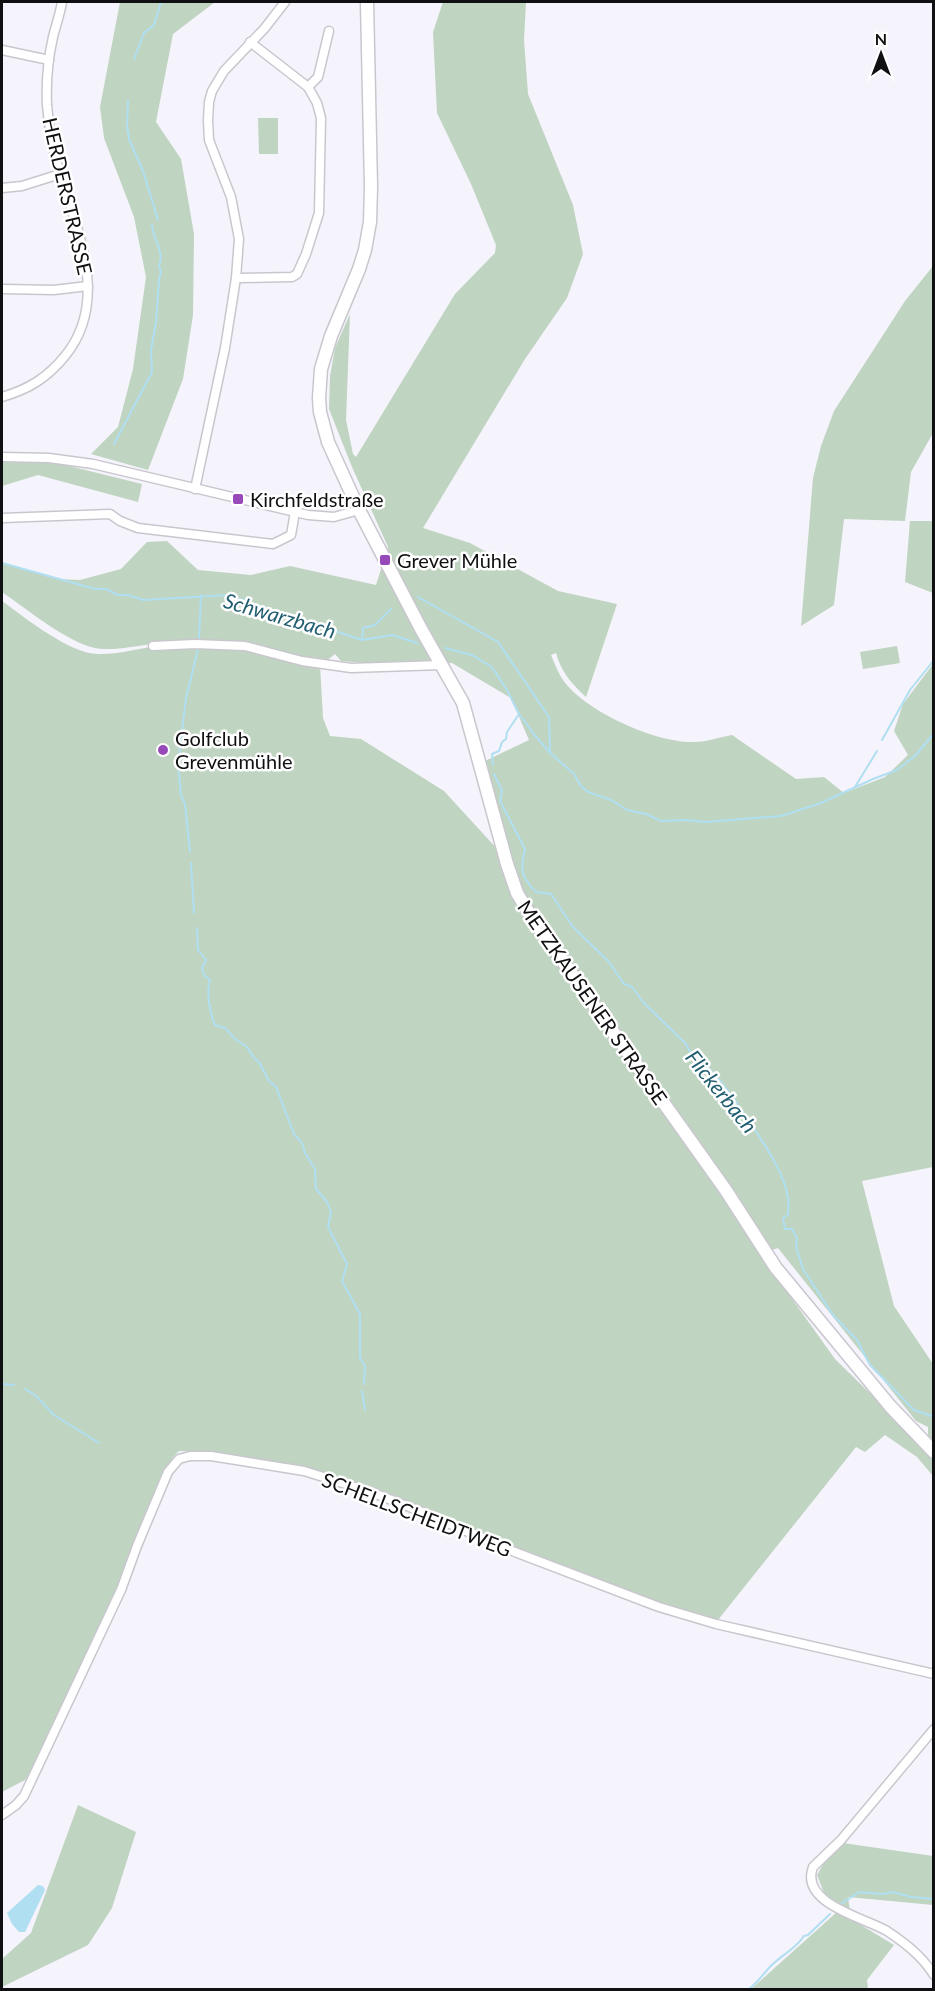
<svg xmlns="http://www.w3.org/2000/svg" width="935" height="1991" viewBox="0 0 935 1991" font-family="Lato,sans-serif">
<rect width="100%" height="100%" fill="#f5f3fb"/>
<g fill="#c0d4c2" fill-rule="evenodd">
<path d="M120 2H215L173 34 156 122 181 159 194 234 193 315 183 379 148 470 91 454 118 427 133 369 146 277 134 217 104 138 100 107Z"/>
<path d="M443 2H526L524 40 528 94 573 205 583 254 567 298 525 359 423 528 470 543 558 591 617 604 586 697C572 684 561 672 556 653L551 655C554 662 557 670 561 677 581 710 657 744 695 742 707 742 720 737 732 735L796 779 824 777 844 793 885 777 908 755 894 731 903 704 933 664V1167L862 1181 894 1306 933 1364V1442L928 1436V1427L916 1421 778 1248 760 1254 835 1359 933 1455V1476L917 1457 885 1435 865 1452 856 1447 718 1620 661 1605 443 1518 303 1468 201 1452 179 1451 173 1457 158 1485 132 1545 117 1590 32 1771 25 1780 2 1792V601C24 617 70 654 98 654 116 655 147 647 166 644L167 642C146 644 123 650 102 649 72 647 27 609 2 592V563L56 579 80 580 121 569 147 542 167 541 198 570 251 575 290 566 376 585 388 547 352 467 329 409 330 376 335 348 350 314 346 420 353 454 356 457 455 294 495 253 496 245 471 184 437 113 433 32ZM232 641H246L324 663 335 654 341 661 390 665 412 663H452L511 698 529 740 485 761 510 863 444 791 361 739 330 736 323 718 320 664Z"/>
<path d="M258 118H278V154H259Z"/>
<path d="M933 266V433L911 472 905 521 844 519 834 605 801 626 813 478 821 446 834 411 905 301Z"/>
<path d="M2 461 53 462 142 484 138 502 38 475 2 486Z"/>
<path d="M910 521H933V593L905 582Z"/>
<path d="M897 646 900 663 863 669 860 652Z"/>
<path d="M78 1805 136 1832 112 1908 88 1945 2 1987V1959L31 1933Z"/>
<path d="M843 1843 933 1856V1905L848 1897 851 1919 894 1945 867 1980 868 1989 750 1990 837 1912 824 1893 817 1875 829 1854Z"/>
</g>
<path fill="#afdff1" d="M38 1885 43 1886 45 1890 25 1932H19L12 1924 7 1913Z"/>
<g fill="none" stroke-linecap="round" stroke-linejoin="round">
<g stroke="#afdff1" stroke-width="2">
<path d="M134 59 144 33 154 25 161 2"/>
<path d="M128 101 127 125 129 139 143 171 158 220"/>
<path d="M114 444 152 372 151 350 156 322 159 280 161 272 159 266C165 251 153 240 152 225"/>
<path d="M2 563 95 589H106L118 595H128L143 600 228 595 362 640 392 635 417 643"/>
<path d="M418 597 498 642 549 717 550 753"/>
<path d="M199 639 201 595"/>
<path d="M362 640 363 628 375 625 391 609"/>
<path d="M445 648 472 655 492 667 507 690 519 714 533 733 550 753 574 774 581 786 588 792 611 800 627 810 646 814 661 821 686 820 706 822 781 816 821 803 873 779 897 770 915 756 934 733"/>
<path d="M882 740 910 690 934 660"/>
<path d="M493 765 492 754 499 751 502 742 506 739 507 732 519 714"/>
<path d="M494 774 502 791 500 801 525 849C520 870 521 877 536 892L551 894 573 927 608 961 624 984 632 987 643 1002 686 1044 693 1057C712 1060 773 1154 781 1175 787 1188 790 1200 788 1215L783 1218 785 1229H792L797 1238 796 1247 803 1269 833 1315 857 1340 870 1365 914 1410 934 1417"/>
<path d="M855 787 877 751"/>
<path d="M190 852 185 804 181 795 178 763 186 698 198 649"/>
<path d="M191 863 194 913"/>
<path d="M197 928 198 950 206 960 202 968 204 975 210 980C206 991 210 1015 215 1025L225 1028 235 1039 247 1047 254 1058 259 1062 269 1081 276 1087 294 1134 302 1143 305 1153 315 1169 316 1189 327 1202 331 1212 328 1227 347 1264 342 1281 360 1314V1358L365 1366 364 1384"/>
<path d="M2 1384 14 1385"/>
<path d="M25 1389 35 1395 54 1415 99 1443"/>
<path d="M362 1391 365 1410"/>
<path d="M838 1906 859 1892 883 1894 893 1892 911 1897 934 1899"/>
<path d="M748 1990C756 1984 762 1976 768 1969 779 1956 795 1950 804 1936L808 1935 830 1914"/>
</g>
<defs>
<g id="street">
<path d="M2 50 49 60"/>
<path d="M308 87 318 77 329 31"/>
<path d="M2 188 22 186 60 174"/>
<path d="M236 278 292 277 297 274 306 254 319 213 321 118 317 103 308 87 250 42"/>
<path d="M2 289 54 290 88 286"/>
<path d="M2 397C29 389 47 378 65 356 109 302 79 235 61 177 54 155 49 129 47 105 46 83 48 59 53 37 56 25 60 14 62 2"/>
<path d="M2 457 49 458 93 464 308 515 334 517 359 510"/>
<path d="M195 489 225 348 236 278 239 239 231 197 209 140 208 120 209 102 212 91 224 71 264 29 285 2"/>
<path d="M2 518 110 514 120 521 138 528 273 544 291 535 295 512"/>
<path d="M153 646 195 644 245 646 302 661 351 668 442 665"/>
<path d="M934 1729 841 1840 813 1867C799 1904 866 1918 887 1931 905 1943 922 1956 934 1975"/>
<path d="M2 1815 16 1805 24 1796 121 1590 137 1546 168 1472 179 1459 190 1456H211L304 1471 371 1492 425 1513 507 1549 659 1607 716 1624 934 1674"/>
</g>
<path id="secondary" d="M367 2 371 187 370 222 365 250 359 269 331 336 321 369 319 398 320 412 328 442 359 510 421 629 463 703 507 864 517 893 532 918 725 1189 776 1268 890 1406 934 1452"/>
</defs>
<use href="#street" stroke="#c9c7ce" stroke-width="11"/>
<use href="#secondary" stroke="#c9c7ce" stroke-width="15"/>
<use href="#street" stroke="#fff" stroke-width="8"/>
<use href="#secondary" stroke="#fff" stroke-width="12"/>
</g>
<g fill="#9849b9" stroke="#fff" stroke-width="2">
<rect x="232" y="493" width="12" height="12" rx="3"/>
<rect x="379" y="554" width="12" height="12" rx="3"/>
<circle cx="163" cy="750" r="6"/>
</g>
<g text-anchor="middle" dominant-baseline="central" stroke-width="5" stroke-linejoin="round" paint-order="stroke">
<g font-size="20" fill="#100f12" stroke="#fff">
<text transform="translate(68 196) rotate(77)">HERDERSTRASSE</text>
<text transform="translate(593 1002) rotate(55)">METZKAUSENER STRASSE</text>
<text transform="translate(417 1514) rotate(21)">SCHELLSCHEIDTWEG</text>
</g>
<g font-size="20" fill="#100f12" stroke="#fff" text-anchor="start">
<text x="250" y="499">Kirchfeldstraße</text>
<text x="397" y="560">Grever Mühle</text>
<text x="175" y="738">Golfclub<tspan x="175" dy="23">Grevenmühle</tspan></text>
</g>
<g font-size="21" font-style="italic" fill="#225e71" stroke="#fff">
<text transform="translate(280 615) rotate(16)">Schwarzbach</text>
<text transform="translate(722 1091) rotate(51)">Flickerbach</text>
</g>
</g>
<rect width="935" height="1991" fill="none" stroke="#100f12" stroke-width="6"/>
<g transform="translate(881 54)" stroke="#ffffff" stroke-width="4.5" paint-order="stroke">
<path d="M0-4.5L10 22L0 15L-10 22Z" fill="#100f12"/>
<text y="-9" font-size="16" font-weight="bold" text-anchor="middle" fill="#100f12">N</text>
</g>
</svg>
